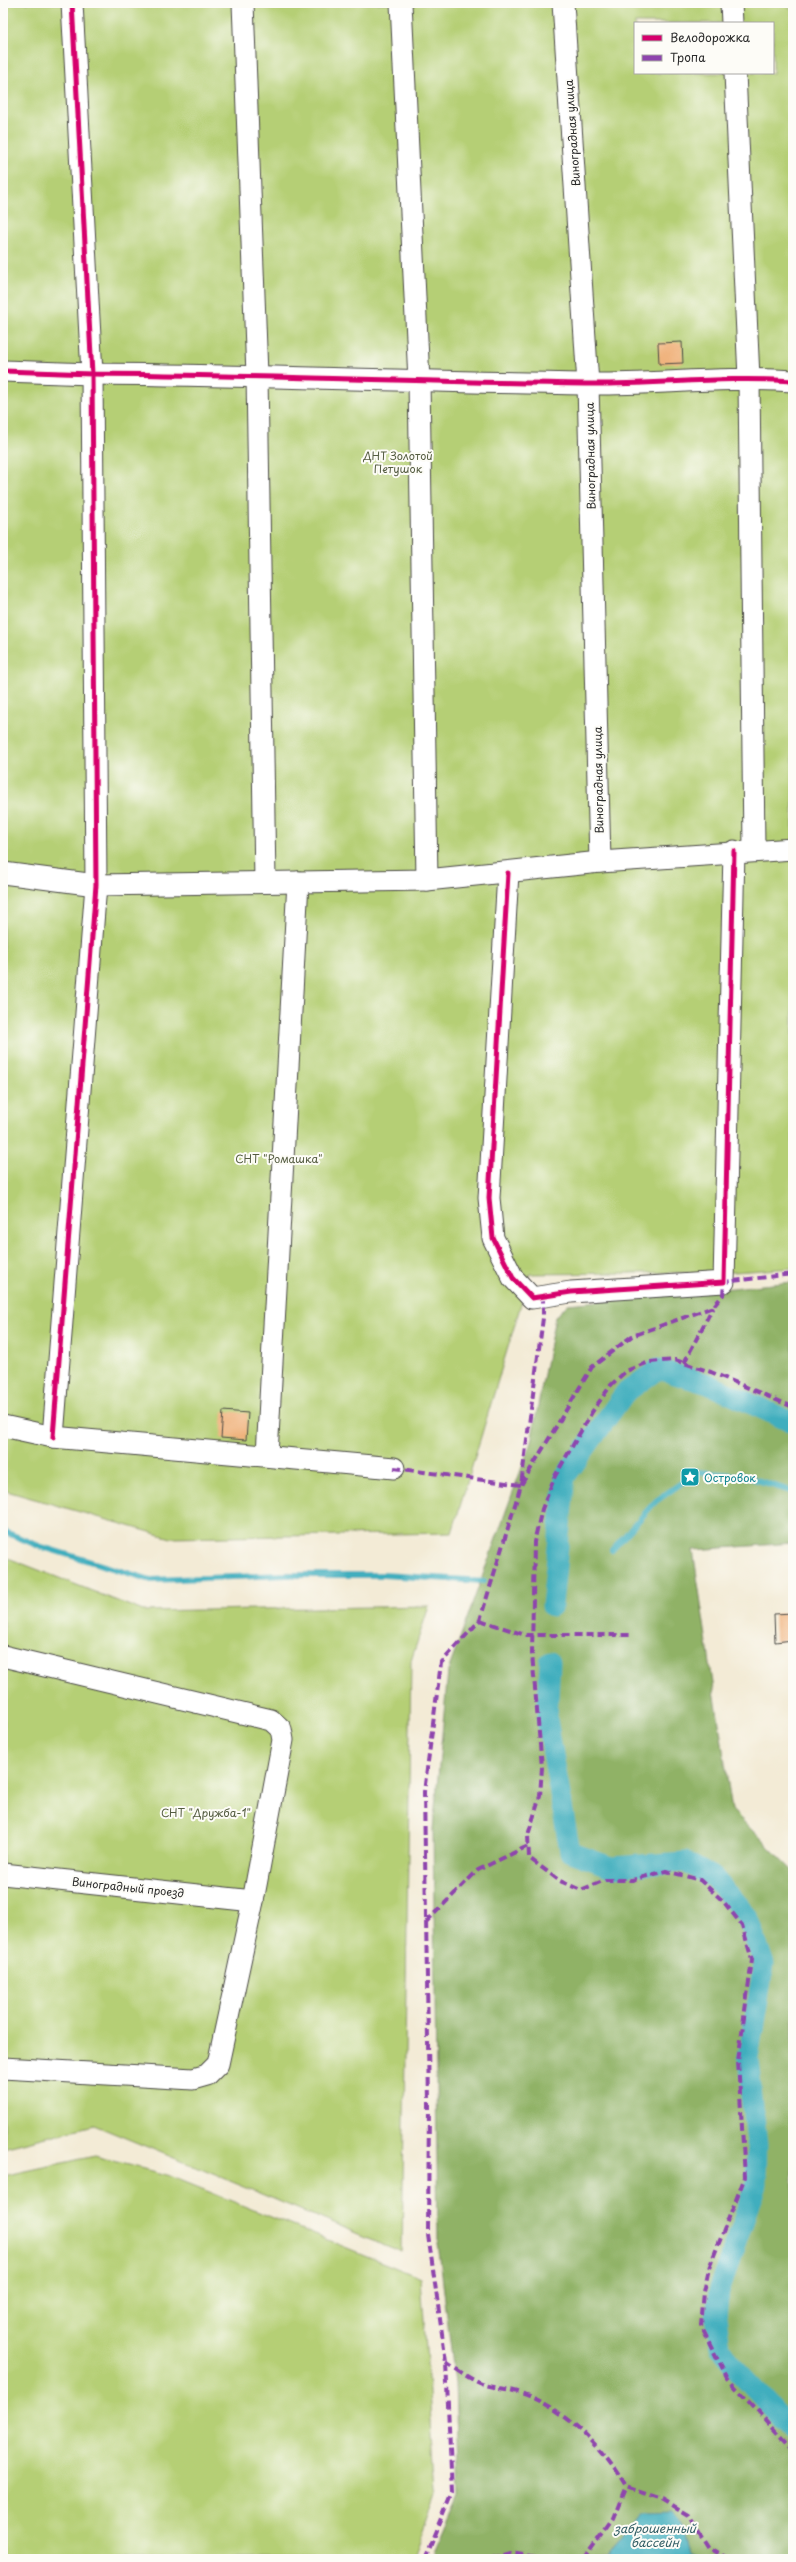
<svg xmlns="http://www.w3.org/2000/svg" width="796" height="2562" viewBox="0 0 796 2562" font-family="'Playpen Sans',sans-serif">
<rect width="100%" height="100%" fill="#fdfcf7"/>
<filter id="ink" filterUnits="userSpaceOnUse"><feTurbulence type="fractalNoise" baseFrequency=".025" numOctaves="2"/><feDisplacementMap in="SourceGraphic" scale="8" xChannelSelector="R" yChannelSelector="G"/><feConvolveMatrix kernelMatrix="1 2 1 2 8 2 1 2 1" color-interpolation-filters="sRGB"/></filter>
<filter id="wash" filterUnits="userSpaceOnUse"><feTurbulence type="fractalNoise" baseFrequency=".012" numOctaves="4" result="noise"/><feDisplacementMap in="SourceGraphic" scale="16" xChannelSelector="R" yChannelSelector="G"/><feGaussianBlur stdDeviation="0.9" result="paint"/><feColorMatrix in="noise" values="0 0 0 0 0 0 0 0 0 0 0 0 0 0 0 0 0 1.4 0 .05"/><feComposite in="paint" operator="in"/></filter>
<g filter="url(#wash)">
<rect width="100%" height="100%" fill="#f3ebd6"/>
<g fill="#b5cf74" stroke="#707d50" fill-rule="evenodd">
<path d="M3 3H782L793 10V1268L734 1272 530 1274 452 1533 171 1538 3 1490ZM635 23H773V73H635Z"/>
<path d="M3 1556 143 1611 429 1606 411 1661 402 2252 94 2125 3 2148Z"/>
<path d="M95 2156 170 2176 421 2278 436 2492 412 2559H3V2176Z"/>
</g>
<path fill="#90b266" stroke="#5e6e48" d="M793 1282V1543L693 1550 732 1810 793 1871V2559H432L459 2497 455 2383 438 2242 433 1829 448 1671 531 1442 555 1317 568 1304Z"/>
<path fill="#40aebe" stroke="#366c74" d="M672 2511 686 2527 692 2553 704 2559H606L639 2512Z"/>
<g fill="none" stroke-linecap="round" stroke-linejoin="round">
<g stroke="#40aebe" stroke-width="6">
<path d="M3 1531 39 1546 151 1580 286 1575H383L484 1581"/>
<path d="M612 1550 656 1501 697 1472 745 1476 793 1492"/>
</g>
<g stroke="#40aebe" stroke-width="21">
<path d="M552 1606 565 1477 625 1393 658 1369 708 1384 793 1423"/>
<path d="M550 1662 547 1719 570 1852 611 1867 685 1862 714 1878 747 1916 764 1964 748 2058 757 2144 756 2185 719 2291 716 2317 720 2347 733 2366 793 2430"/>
</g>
</g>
<g id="blocks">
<g fill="#f0b37e">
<path d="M682 342 683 363 659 364 658 343Z"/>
<path d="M223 1411 248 1413 246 1440 221 1438Z"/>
<path d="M793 1613V1640L775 1642 774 1614Z"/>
</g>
</g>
</g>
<g filter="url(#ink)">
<use href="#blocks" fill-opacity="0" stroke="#494845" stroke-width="1"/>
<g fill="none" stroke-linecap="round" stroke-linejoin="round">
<defs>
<g id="minor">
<path d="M72 3 92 374C257 375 421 382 585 384 655 385 723 376 793 381"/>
<path d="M243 3 257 375 265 882"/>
<path d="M401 3 419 381 427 880"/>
<path d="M563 3 588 384 600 862"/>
<path d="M731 3 732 23"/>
<path d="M735 73 749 378 754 850"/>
<path d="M3 371 92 374 96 885 53 1437"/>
<path d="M3 873 96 885 427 880 600 862 793 849"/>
<path d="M508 873 489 1198 493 1238 513 1278 532 1298 571 1292 724 1282 734 851"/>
<path d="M3 1426 53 1437 394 1468"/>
<path d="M267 1455 298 882"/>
<path d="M3 1656 271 1720 281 1729 283 1740 253 1901 218 2064 207 2075 193 2079 3 2068"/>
<path d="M3 1874 253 1901"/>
</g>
</defs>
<use href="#minor" stroke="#494845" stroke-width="23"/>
<use href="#minor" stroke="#fff" stroke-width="21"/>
<g stroke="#8e44ad" stroke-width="4" stroke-dasharray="8 4" stroke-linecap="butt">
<path d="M684 1363 713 1307"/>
<path d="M793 1407 711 1372 675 1360 649 1362 626 1371 611 1385 592 1412 555 1476 542 1509 534 1542 532 1654 542 1767 540 1796 528 1835 529 1858 560 1881 581 1890 605 1880H632L666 1871 700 1880 723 1901 742 1925 752 1960 738 2061 745 2177 709 2268 704 2292 701 2326 727 2378 793 2450"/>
<path d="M394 1468 521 1485 543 1318V1297"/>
<path d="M480 1620 525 1635H632"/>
<path d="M426 1922 478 1870 528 1846"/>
<path d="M446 2362C458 2370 472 2381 485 2385 497 2388 510 2389 521 2393 565 2408 603 2447 626 2487L662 2499 689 2515 709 2547 731 2559"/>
<path d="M424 2559 452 2492 446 2362 428 2234 429 2104 424 1792 441 1663 480 1620 521 1485 592 1367 632 1336 713 1307 723 1295 724 1282 793 1274"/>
<path d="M492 2559 511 2554 543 2559"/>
<path d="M584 2559 613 2519 626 2487"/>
</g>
<defs>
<g id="cycleway">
<path d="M72 3 92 374C257 375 421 382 585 384 655 385 723 376 793 381"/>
<path d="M3 371 92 374 96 885 53 1437"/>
<path d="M508 873 489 1198 493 1238 513 1278 532 1298 571 1292 724 1282 734 851"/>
</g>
</defs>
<use href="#cycleway" stroke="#fdfcf7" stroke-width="8"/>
<use href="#cycleway" stroke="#d6006c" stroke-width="5"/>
</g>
</g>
<defs>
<symbol id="sight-square" viewBox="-11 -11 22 22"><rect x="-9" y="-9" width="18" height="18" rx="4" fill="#0f9aa8" stroke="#fdfcf7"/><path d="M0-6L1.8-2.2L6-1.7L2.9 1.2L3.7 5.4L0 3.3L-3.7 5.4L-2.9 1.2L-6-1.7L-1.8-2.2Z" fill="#fff"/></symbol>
</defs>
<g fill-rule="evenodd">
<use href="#sight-square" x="679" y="1466" width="22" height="22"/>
</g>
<g text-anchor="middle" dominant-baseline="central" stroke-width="4" stroke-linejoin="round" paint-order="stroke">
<g font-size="11" fill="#2b2b2b" stroke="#fdfcf7">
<text transform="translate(572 133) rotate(-94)">Виноградная улица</text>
<text transform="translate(590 456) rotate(-91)">Виноградная улица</text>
<text transform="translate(598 780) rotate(-91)">Виноградная улица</text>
<text transform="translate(128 1887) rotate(6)">Виноградный проезд</text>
</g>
<g font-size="11" fill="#545c41" stroke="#fdfcf7">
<text x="398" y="455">ДНТ Золотой<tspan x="398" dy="13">Петушок</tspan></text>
<text x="279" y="1158">СНТ "Ромашка"</text>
<text x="206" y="1812">СНТ "Дружба-1"</text>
</g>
<g font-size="11" fill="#0d838f" stroke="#fdfcf7" text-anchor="start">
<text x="704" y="1477">Островок</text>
</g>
<g font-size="12" font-style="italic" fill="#335f66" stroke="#fdfcf7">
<text x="655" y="2528">заброшенный<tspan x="655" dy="14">бассейн</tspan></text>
</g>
</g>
<rect width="796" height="2562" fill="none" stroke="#fdfcf7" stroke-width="16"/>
<rect x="634" y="22" width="140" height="52" fill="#fdfcf7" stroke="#a9a8a5"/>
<rect x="642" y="35" width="20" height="6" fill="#d6006c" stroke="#a9a8a5"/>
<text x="670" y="42" font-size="12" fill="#2b2b2b">Велодорожка</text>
<rect x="642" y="55" width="20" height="6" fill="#8e44ad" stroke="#a9a8a5"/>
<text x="670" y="62" font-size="12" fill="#2b2b2b">Тропа</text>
</svg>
